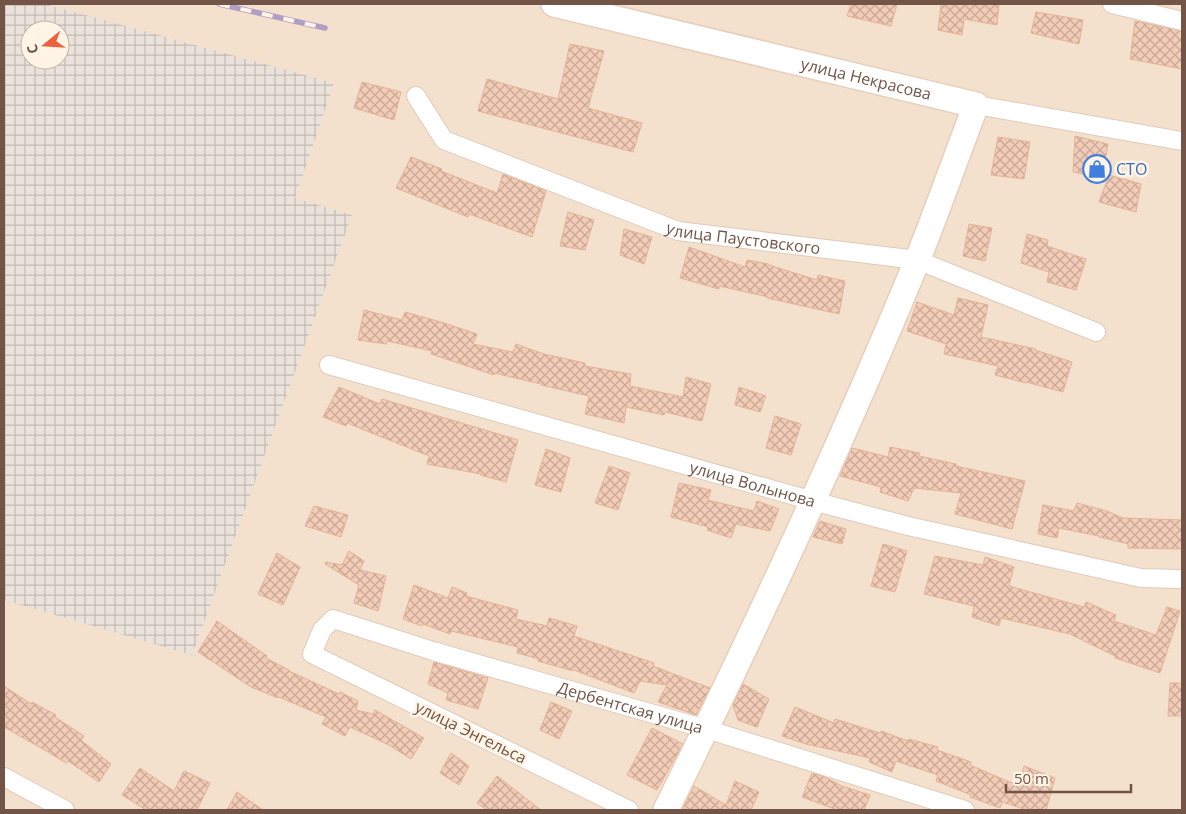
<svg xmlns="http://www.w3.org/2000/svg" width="1186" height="814" viewBox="0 0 1186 814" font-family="'Open Sans',sans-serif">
<defs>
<pattern id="industrial-grid" width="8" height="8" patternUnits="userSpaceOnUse" patternTransform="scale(1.25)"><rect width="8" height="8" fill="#eae2db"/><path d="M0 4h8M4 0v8" fill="none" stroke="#c2bab3"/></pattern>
<pattern id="building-cross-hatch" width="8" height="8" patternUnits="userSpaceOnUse" patternTransform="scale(1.25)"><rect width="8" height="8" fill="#f2ccb6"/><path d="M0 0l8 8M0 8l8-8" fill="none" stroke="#c8a896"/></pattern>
</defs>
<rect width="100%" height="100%" fill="#fcf0de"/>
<path fill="#f4e1cd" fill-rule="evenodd" d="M4 4H1182V810H4ZM30 30H60V60H30Z"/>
<path fill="url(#industrial-grid)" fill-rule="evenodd" d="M4 4H45L334 83 295 198 352 215 192 655 4 600ZM30 30H60V60H30Z"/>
<g fill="url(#building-cross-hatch)" stroke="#e5b296">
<path d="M851 4H897L891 26 847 16Z"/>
<path d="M941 4H999L997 25 964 19 962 35 938 30Z"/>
<path d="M1036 12 1083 20 1079 44 1031 33Z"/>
<path d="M1135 21 1182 31V69L1130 59Z"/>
<path d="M570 44 604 51 588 108 642 123 633 152 478 111 487 79 558 99Z"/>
<path d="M362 82 401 92 394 120 354 108Z"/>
<path d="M1075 136 1108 144 1102 178 1073 172Z"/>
<path d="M998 137 1030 142 1024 179 991 175Z"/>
<path d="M411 157 442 169 441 171 497 193 503 174 546 191 532 237 469 214 468 217 396 188Z"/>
<path d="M1109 175 1141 184 1136 212 1099 202Z"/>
<path d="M568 212 594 220 585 250 560 246Z"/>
<path d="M969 224 992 228 985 261 963 256Z"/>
<path d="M624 229 652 237 644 264 620 255Z"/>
<path d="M1027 234 1048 240 1047 246 1086 259 1076 290 1047 282 1049 272 1021 263Z"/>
<path d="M689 247 745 267 747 260 769 264V265L817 280 818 275 845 281 839 314 767 298 768 297 719 286V289L680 278Z"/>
<path d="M958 298 988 305 981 337 1036 349 1035 350 1072 362 1063 392 1026 382V383L995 375 998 366 944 354 946 344 907 331 917 302 954 315Z"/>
<path d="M364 310 402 320 405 312 441 322 477 334 473 344 513 352 516 344 544 354 585 363V366L631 374 630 386 683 397 686 377 711 384 702 421 665 412 664 415 626 407 624 423 585 414 589 396 541 385V384L494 373V375L431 354 432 351 387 341 386 344 358 340Z"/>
<path d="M339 387 380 404 382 399 518 440 506 482 480 475 481 474 427 464 429 456 347 423 346 426 323 417Z"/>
<path d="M739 387 766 396 760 412 735 405Z"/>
<path d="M775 416 801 424 791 455 766 448Z"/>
<path d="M890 447 920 453 919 456 956 464V466L1025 481 1012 529 955 514 961 493 914 488 908 501 880 492 881 487 840 476 852 448 888 457Z"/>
<path d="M546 449 570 458 561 492 535 485Z"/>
<path d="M609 466 630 473 618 510 595 503Z"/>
<path d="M679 483 711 490 708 500 754 511 757 501 779 509 770 531 736 524 731 538 707 530 708 527 671 517Z"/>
<path d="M1077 503 1107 511 1123 518 1182 520V549L1128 548V544L1099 537V536L1059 528 1057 538 1038 534 1043 505 1074 511Z"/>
<path d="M314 506 348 515 341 537 305 526Z"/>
<path d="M820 521 846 529 842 544 813 537Z"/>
<path d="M883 544 907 551 895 592 871 586Z"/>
<path d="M349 551 364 561 360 570 386 576 378 611 354 603 359 585 325 564 326 562 342 565Z"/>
<path d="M277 553 300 567 283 605 258 594Z"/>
<path d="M935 556 983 565 985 557 1014 567 1009 586 1084 607 1086 602 1116 615 1114 621 1156 635 1167 607 1180 611 1160 673 1115 658V656L1070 634 1001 618 999 626 972 617 974 606 924 594Z"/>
<path d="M414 585 448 598 452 587 467 593 466 596 518 610 516 619 547 626 549 618 577 626 574 636 654 663 653 666 710 688 696 715 658 702 667 685 640 681 634 693 574 670 573 671 538 661 539 659 517 653 518 647 451 631 450 634 423 624 422 626 403 619Z"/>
<path d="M217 621 267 656 266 658 289 670V671L339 694 340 692 358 701 356 710 373 714 375 710 424 738 411 759 389 745 350 727 345 736 322 724 326 717 279 697 278 698 251 687 198 652Z"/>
<path d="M434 662 488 678 478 709 446 700 448 693 428 684Z"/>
<path d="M1170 683H1182V716H1168Z"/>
<path d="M743 684 769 699 757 727 738 720 733 705Z"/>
<path d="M4 686 31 704 32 702 56 715 55 717 84 736 81 740 111 764 99 782 68 761 66 763 48 752 4 727Z"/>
<path d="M551 702 572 711 559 739 540 730Z"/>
<path d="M795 707 834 723 835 719 880 733 881 731 908 741 909 739 938 747 937 750 971 762 970 765 1019 786 1024 766 1055 778 1046 810H1027L1002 802 1000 808 970 797 971 795 936 781 938 775 896 761 892 772 869 762 870 758 806 744 782 736Z"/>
<path d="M652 728 683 744 657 790 627 775Z"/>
<path d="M451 753 469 766 459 785 440 773Z"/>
<path d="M140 768 174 791 184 771 210 783 197 810H146L122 795Z"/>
<path d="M812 773 825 777 842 786 870 795 864 810H837L802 797Z"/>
<path d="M497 776 541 810H487L477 803Z"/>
<path d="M735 781 759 792 751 810H682L694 786 726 805Z"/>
<path d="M237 792 263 810H227Z"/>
</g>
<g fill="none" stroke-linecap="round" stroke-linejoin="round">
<defs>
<g id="street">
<path d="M1112 4 1182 21"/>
<path id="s1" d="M416 96 444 140 678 231 917 260 1096 332"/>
<path d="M976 105 1182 141"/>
<path id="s2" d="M329 365 813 501 908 526 1141 578 1182 579"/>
<path d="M4 777 65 810"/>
<path id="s3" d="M629 810 312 654 322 630 333 619 433 651 706 729 965 810"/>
</g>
<g id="secondary">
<path id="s4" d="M554 4 976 105C956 157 938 209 917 261 840 447 755 630 666 810"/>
</g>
</defs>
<use href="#street" stroke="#e0cbbb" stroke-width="20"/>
<use href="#secondary" stroke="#e7cebb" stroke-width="28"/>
<use href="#street" stroke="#fff" stroke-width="18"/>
<use href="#secondary" stroke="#fff" stroke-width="25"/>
<defs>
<path id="rail" d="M219 4 325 28"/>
</defs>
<use href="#rail" stroke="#b29ec5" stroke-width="5.5"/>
<use href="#rail" stroke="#fff4e5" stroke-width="4" stroke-dasharray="11" stroke-linecap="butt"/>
</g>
<defs>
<symbol id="shop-ring" viewBox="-11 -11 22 22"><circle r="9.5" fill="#fff4e5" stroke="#3f7fe0" stroke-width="1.5"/><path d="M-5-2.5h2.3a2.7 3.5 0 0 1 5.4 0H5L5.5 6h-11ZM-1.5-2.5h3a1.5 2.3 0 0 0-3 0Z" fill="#3f7fe0"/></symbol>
</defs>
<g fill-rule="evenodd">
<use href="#shop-ring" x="1081" y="153" width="32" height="32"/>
</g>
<g text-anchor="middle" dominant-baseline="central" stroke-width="5" stroke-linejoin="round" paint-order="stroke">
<g font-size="16" fill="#725546" stroke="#fff4e5">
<text stroke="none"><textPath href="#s4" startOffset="321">улица Некрасова</textPath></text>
<text stroke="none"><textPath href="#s1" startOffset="369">улица Паустовского</textPath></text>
<text stroke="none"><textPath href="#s2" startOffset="440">улица Волынова</textPath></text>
<text stroke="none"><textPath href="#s3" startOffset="705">Дербентская улица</textPath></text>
<text transform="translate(471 732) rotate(26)">улица Энгельса</text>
</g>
<g font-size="16" fill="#366cbe" stroke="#fff4e5" text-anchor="start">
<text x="1116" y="169">СТО</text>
</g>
</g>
<rect width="1186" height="814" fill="none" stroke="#725546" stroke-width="10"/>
<g transform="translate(45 45) rotate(252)"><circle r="24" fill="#fff4e5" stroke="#c7b4a5"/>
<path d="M0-4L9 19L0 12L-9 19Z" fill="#ea6140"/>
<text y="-8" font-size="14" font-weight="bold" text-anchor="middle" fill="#725546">С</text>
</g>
<path d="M1006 784v8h125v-8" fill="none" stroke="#725546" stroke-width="2.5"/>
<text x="1014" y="784" font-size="15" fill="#725546" stroke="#fff4e5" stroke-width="4" paint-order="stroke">50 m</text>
</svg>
